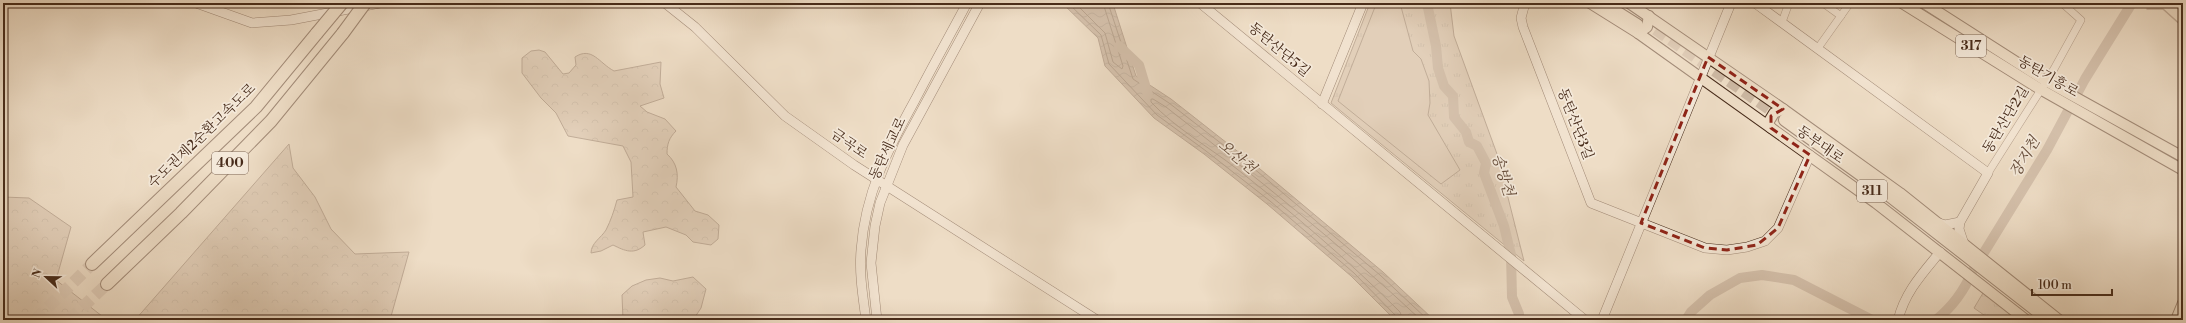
<svg xmlns="http://www.w3.org/2000/svg" width="2186" height="323" viewBox="0 0 2186 323" font-family="'Libre Bodoni','Noto Serif KR',serif">
<defs>
<pattern id="grass-tufts" width="24" height="20" patternUnits="userSpaceOnUse"><rect width="24" height="20" fill="#d2bfa9"/><path d="M3 7l-1-3M5 7V3M7 7l1-3M15 17l-1-3M17 17v-4M19 17l1-3" fill="none" stroke="#b6a491"/></pattern>
<pattern id="forest-crowns" width="20" height="18" patternUnits="userSpaceOnUse"><rect width="20" height="18" fill="#d2bfa9"/><path d="M2 6a3 3 0 1 1 6 0M12 15a3 3 0 1 1 6 0" fill="none" stroke="#b6a491"/></pattern>
<pattern id="water-waves" width="16" height="10" patternUnits="userSpaceOnUse"><rect width="16" height="10" fill="#b5a08c"/><path d="M0 5q4-4 8 0t8 0" fill="none" stroke="#958372"/></pattern>
</defs>
<rect width="100%" height="100%" fill="#eeddc6"/>
<filter id="stains"><feTurbulence type="fractalNoise" baseFrequency=".005" numOctaves="4"/><feColorMatrix values="0 0 0 0 .2 0 0 0 0 .09 0 0 0 0 .02 0 0 0 .5 -.17"/></filter>
<radialGradient id="worn" r=".72"><stop offset=".6" stop-color="#630" stop-opacity="0"/><stop offset="1" stop-color="#630" stop-opacity=".3"/></radialGradient>
<g fill="url(#grass-tufts)" stroke="#8c7562">
<path d="M1370 3H1450L1454 36 1497 154 1524 261 1331 103Z"/>
<path d="M1983 293 1987 294 2021 320H1991L1974 308Z"/>
</g>
<g fill="url(#forest-crowns)" stroke="#8c7562">
<path d="M539 50 545 52 563 74 569 73 576 65 575 57C592 46 599 63 614 71L661 62 660 84 664 98 640 106 647 112 665 119 676 131C669 138 667 144 667 154 677 163 679 174 676 187L695 211 708 215 719 225 718 239 711 245 693 242 686 235 666 227 643 232 645 245C634 255 625 251 613 245L601 251 591 253C591 243 601 238 606 230 611 220 614 211 617 200L633 197 631 162 623 146 568 136 556 113 541 98 522 73V58L531 51Z"/>
<path d="M289 144 293 168 315 197 331 229 355 254 409 252 390 320H135Z"/>
<path d="M3 197 29 198 71 227 56 280 107 320H3Z"/>
<path d="M693 277 706 289 701 308 693 320H623L622 295 632 286 646 280 660 278 673 281Z"/>
</g>
<path fill="#d2bfa9" stroke="#8c7562" d="M1400 3 1413 51 1421 59 1429 81 1430 103 1428 115 1460 170 1441 184 1338 101 1375 7Z"/>
<path fill="url(#water-waves)" stroke="#89715e" d="M1062 3H1111L1114 7 1136 76 1171 99 1260 169 1383 272 1434 320H1395L1351 276 1267 204 1204 154 1154 118 1105 66 1098 38Z"/>
<g fill="none" stroke-linecap="round" stroke-linejoin="round">
<g stroke="#7e6653" stroke-width="1">
<path d="M1068 3 1101 35 1109 64 1157 115 1206 151 1270 201 1354 273 1396 316 1398 320"/>
<path d="M1075 3 1105 33 1113 62 1122 69 1123 66 1103 3"/>
<path d="M1108 3 1133 79 1169 103 1258 172 1380 275 1428 320"/>
<path d="M1403 320 1400 312C1349 261 1294 214 1237 169 1209 147 1175 128 1151 102V99H1153L1166 107C1253 175 1340 244 1421 320"/>
</g>
<g stroke="#89715e" stroke-width="1.5">
<path d="M2135 3 2136 4"/>
<path d="M2147 9H2163L2183 27"/>
</g>
<g stroke="#b5a08c" stroke-width="10">
<path d="M1427 3 1436 46 1438 68 1444 86 1453 96 1454 117 1466 132 1469 142 1477 146 1486 163 1484 173 1504 226 1511 255 1512 297 1519 314V320"/>
<path d="M1119 46 1139 65 1148 95"/>
<path d="M1686 320 1691 312 1710 295 1740 278 1762 275 1794 280 1872 320"/>
<path d="M1936 320C1952 307 1964 291 1972 272L2047 150 2085 79 2132 3"/>
</g>
<g stroke="#cdb9a4" stroke-width="12" stroke-dasharray="12 6" stroke-linecap="butt">
<path d="M1641 19 1785 120"/>
<path d="M35 320 92 264"/>
<path d="M69 320 107 284"/>
</g>
<defs>
<g id="street">
<path d="M1823 3 1841 16"/>
<path d="M1782 22 1789 3"/>
<path d="M1818 48 1850 3"/>
<path d="M1988 173 2054 69 2081 20 2062 3"/>
</g>
<g id="secondary">
<path d="M196 3 252 23 291 20 380 3"/>
<path d="M665 3 695 27 785 116 854 165 1097 320"/>
<path d="M1200 3 1585 320"/>
<path d="M1525 3 1521 18 1523 27 1591 203 1705 248 1727 250 1747 247 1765 241 1778 228 1810 155"/>
<path d="M1755 3 1988 173 1960 222 1959 229 1964 244"/>
<path d="M1322 104 1363 3"/>
<path d="M1936 222 1945 225 1960 222"/>
<path d="M866 320C863 297 859 274 861 250 865 193 888 149 915 100 932 67 950 35 967 3"/>
<path d="M877 320 871 263 875 226 880 203 903 145 980 3"/>
<path d="M1602 320 1731 3"/>
<path d="M1898 320C1905 292 1922 274 1940 252"/>
</g>
<g id="primary">
<path d="M1590 3 1638 33 1876 203 2026 320"/>
<path d="M1629 3 1783 109 1900 193 2059 320"/>
<path d="M1902 3 2040 89 2183 170"/>
<path d="M1924 3 2046 81 2183 157"/>
<path d="M1638 33 1647 27 1649 16"/>
<path d="M1771 128 1768 123 1774 113 1783 109"/>
<path d="M2176 320 2183 303"/>
</g>
<g id="highway">
<path d="M1602 3 1637 25"/>
<path d="M1785 120 1885 192 2049 320"/>
<path d="M92 264 256 107 317 33"/>
<path d="M107 284 181 213 271 121 343 33"/>
</g>
</defs>
<use href="#street" stroke="#715845" stroke-width="8"/>
<use href="#secondary" stroke="#472b1a" stroke-width="10"/>
<use href="#primary" stroke="#472b1a" stroke-width="12"/>
<use href="#highway" stroke="#472b1a" stroke-width="14"/>
<use href="#street" stroke="#f4e9da" stroke-width="7"/>
<use href="#secondary" stroke="#f4e9da" stroke-width="9"/>
<use href="#primary" stroke="#eeddc6" stroke-width="10"/>
<use href="#highway" stroke="#eeddc6" stroke-width="12"/>
<defs>
<g id="highway-bridge">
<path d="M317 33 342 3"/>
<path d="M343 33 365 3"/>
</g>
</defs>
<use href="#highway-bridge" stroke="#472b1a" stroke-width="14" stroke-linecap="butt"/>
<use href="#highway-bridge" stroke="#eeddc6" stroke-width="12"/>
</g>
<path d="M0 0H2186V323H0ZM1708 57 1783 109 1771 116V128L1810 155 1778 228 1757 245 1727 250 1705 248 1641 223Z" fill="#eeddc6" fill-opacity=".55" fill-rule="evenodd"/>
<path fill="none" stroke="#8f2418" stroke-width="3" stroke-dasharray="8 5" stroke-linejoin="round" d="M1708 57 1783 109 1771 116V128L1810 155 1778 228 1757 245 1727 250 1705 248 1641 223Z"/>
<g text-anchor="middle" dominant-baseline="central" stroke-width="3.5" stroke-linejoin="round" paint-order="stroke">
<g fill="#f4e9da" stroke="#7b6454" stroke-width="1">
<rect x="1956" y="35" width="30" height="22" rx="3"/>
<rect x="212" y="152" width="36" height="22" rx="3"/>
<rect x="1857" y="180" width="30" height="22" rx="3"/>
</g>
<g font-size="13" font-weight="bold" fill="#472b1a">
<text x="1971" y="46">317</text>
<text x="230" y="163">400</text>
<text x="1872" y="191">311</text>
</g>
<g font-size="14" fill="#472b1a" stroke="#f4e9da">
<text transform="translate(1279 50) rotate(40)">동탄산단5길</text>
<text transform="translate(2048 77) rotate(30)">동탄기흥로</text>
<text transform="translate(2006 120) rotate(-59)">동탄산단2길</text>
<text transform="translate(1575 124) rotate(69)">동탄산단3길</text>
<text transform="translate(202 136) rotate(-44)">수도권제2순환고속도로</text>
<text transform="translate(849 144) rotate(35)">금곡로</text>
<text transform="translate(1820 145) rotate(35)">동부대로</text>
<text transform="translate(888 149) rotate(-65)">동탄세교로</text>
</g>
<g font-size="15" font-style="italic" fill="#624836" stroke="#f4e9da">
<text transform="translate(1237 157) rotate(40)">오산천</text>
<text transform="translate(2025 157) rotate(-59)">장지천</text>
<text transform="translate(1503 175) rotate(73)">송방천</text>
</g>
</g>
<rect width="2186" height="323" fill="none" stroke="#eeddc6" stroke-width="16"/>
<rect x="4" y="4" width="2178" height="315" fill="none" stroke="#472b1a" stroke-width="2"/>
<rect x="8" y="8" width="2170" height="307" fill="none" stroke="#472b1a"/>
<g transform="translate(46 277) rotate(292)" stroke="#f4e9da" stroke-width="3" paint-order="stroke">
<path d="M0-3L7 15L0 10L-7 15Z" fill="#472b1a"/>
<text y="-6" font-size="11" font-weight="bold" text-anchor="middle" fill="#472b1a">N</text>
</g>
<path d="M2032 289v6h80v-6" fill="none" stroke="#472b1a" stroke-width="2"/>
<text x="2038" y="289" font-size="12" fill="#472b1a" stroke="#f4e9da" stroke-width="3" paint-order="stroke">100 m</text>
<rect width="100%" height="100%" filter="url(#stains)"/>
<rect width="100%" height="100%" fill="url(#worn)"/>
</svg>
